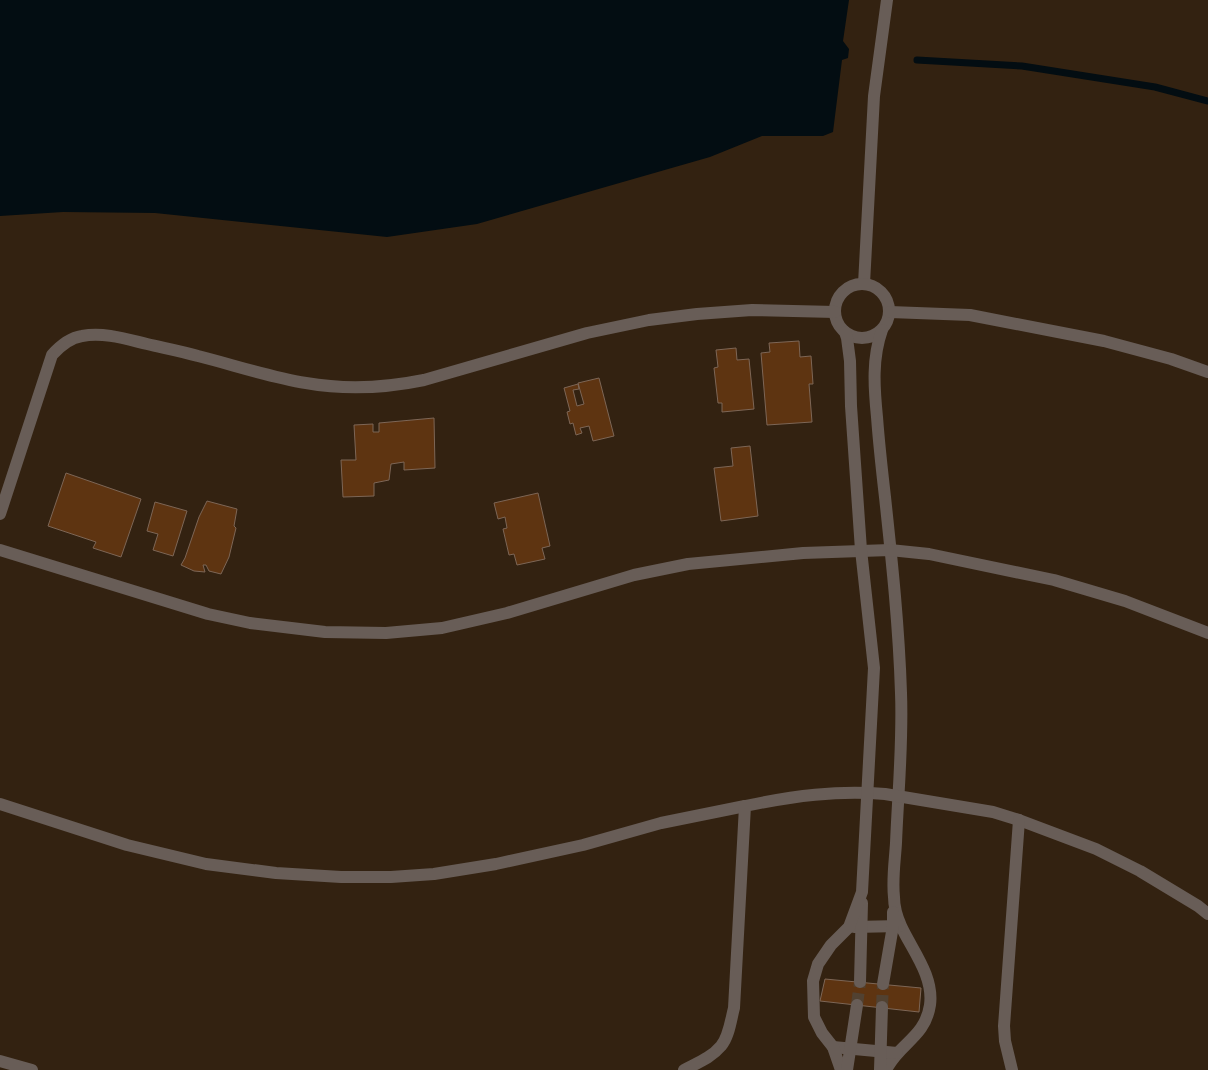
<svg xmlns="http://www.w3.org/2000/svg" width="1208" height="1070" viewBox="0 0 1208 1070" font-family="'PT Serif',serif">
<rect width="100%" height="100%" fill="#321"/>
<path fill="#030d12" d="M0 0H849L843 41 849 49 848 58 842 60 833 132 823 136H762L710 157 477 224 387 237 155 213 63 212 0 216Z"/>
<g fill="none" stroke-linecap="round" stroke-linejoin="round">
<path stroke="#030d12" stroke-width="7" d="M917 60 1022 66 1155 87 1208 101"/>
</g>
<g fill="#5e3411" stroke="#7d6656">
<path d="M799 341 800 357 811 356 813 384H809L812 422 767 425 761 353 770 352 769 343Z"/>
<path d="M736 348 737 360 749 359 754 409 722 412V403H718L714 368 718 367 716 350Z"/>
<path d="M599 378 614 436 593 441 589 426 580 428 582 433 576 435 573 423 570 424 567 412 570 411 564 388 578 384 579 389 573 390 577 406 584 404 578 383Z"/>
<path d="M434 418 435 468 404 470V462L391 464 389 480 374 483V496L343 497 341 460H356L354 425 373 424V432H379V423Z"/>
<path d="M750 446 758 516 721 521 714 468 733 466 731 448Z"/>
<path d="M66 473 141 499 121 557 93 548 96 542 48 526Z"/>
<path d="M538 493 550 546 542 548 545 559 517 565 514 554 509 555 503 529 507 528 505 517 498 519 494 503Z"/>
<path d="M207 501 237 509 234 526 236 528 229 557 221 574 209 571 206 565H203L205 572 194 571 181 565 185 558 199 517Z"/>
<path d="M155 502 187 511 173 556 153 550 158 534 147 531Z"/>
<path d="M825 979 921 988 919 1012 820 1001Z"/>
</g>
<g fill="none" stroke-linecap="round" stroke-linejoin="round">
<g stroke="#514131" stroke-width="12" stroke-dasharray="12 6" stroke-linecap="butt">
<path d="M857 1005 860 982"/>
<path d="M882 1007 883 984"/>
</g>
<g stroke="#685d57" stroke-width="12">
<path d="M864 284 874 96 887 0"/>
<circle cx="862" cy="311" r="27"/>
<path d="M890 312 970 315 1104 341 1171 359 1208 372"/>
<path d="M882 330C872 358 874 387 877 417 879 444 882 471 885 497 892 562 899 628 901 693 903 743 898 793 896 843 895 860 892 879 894 897 894 907 897 917 901 926 912 950 934 976 930 1005 925 1038 899 1043 886 1070"/>
<path d="M0 514 52 355C60 346 69 338 82 336 104 332 126 339 147 344 164 348 181 351 198 356 234 365 269 377 306 383 346 390 385 388 424 380L587 333 649 320 697 314 752 310 835 312"/>
<path d="M0 550 208 614 250 623 325 632 386 633 442 628 507 613 634 575 688 564 803 553 890 550 929 554 1054 580 1125 601 1208 633"/>
<path d="M0 804 127 845 206 864 276 873 341 877H391L434 874 496 864 583 845 661 823 745 806"/>
<path d="M854 927 900 926"/>
<path d="M860 982 862 903"/>
<path d="M883 984 893 926V912"/>
<path d="M833 1047 897 1053"/>
<path d="M0 1061 32 1070"/>
<path d="M684 1070C697 1063 711 1058 721 1046 729 1037 731 1019 734 1008L745 806C793 796 837 790 885 794L993 812 1019 820 1096 849 1140 871 1198 906 1208 914"/>
<path d="M841 1070 833 1047 822 1033 814 1017 813 981 818 964 831 945 849 927 862 892 874 668 861 550 851 406 850 361 847 338 845 332"/>
<path d="M847 1070 857 1005"/>
<path d="M880 1070 882 1007"/>
<path d="M1012 1070 1005 1041 1004 1026 1019 820"/>
</g>
</g>
</svg>
